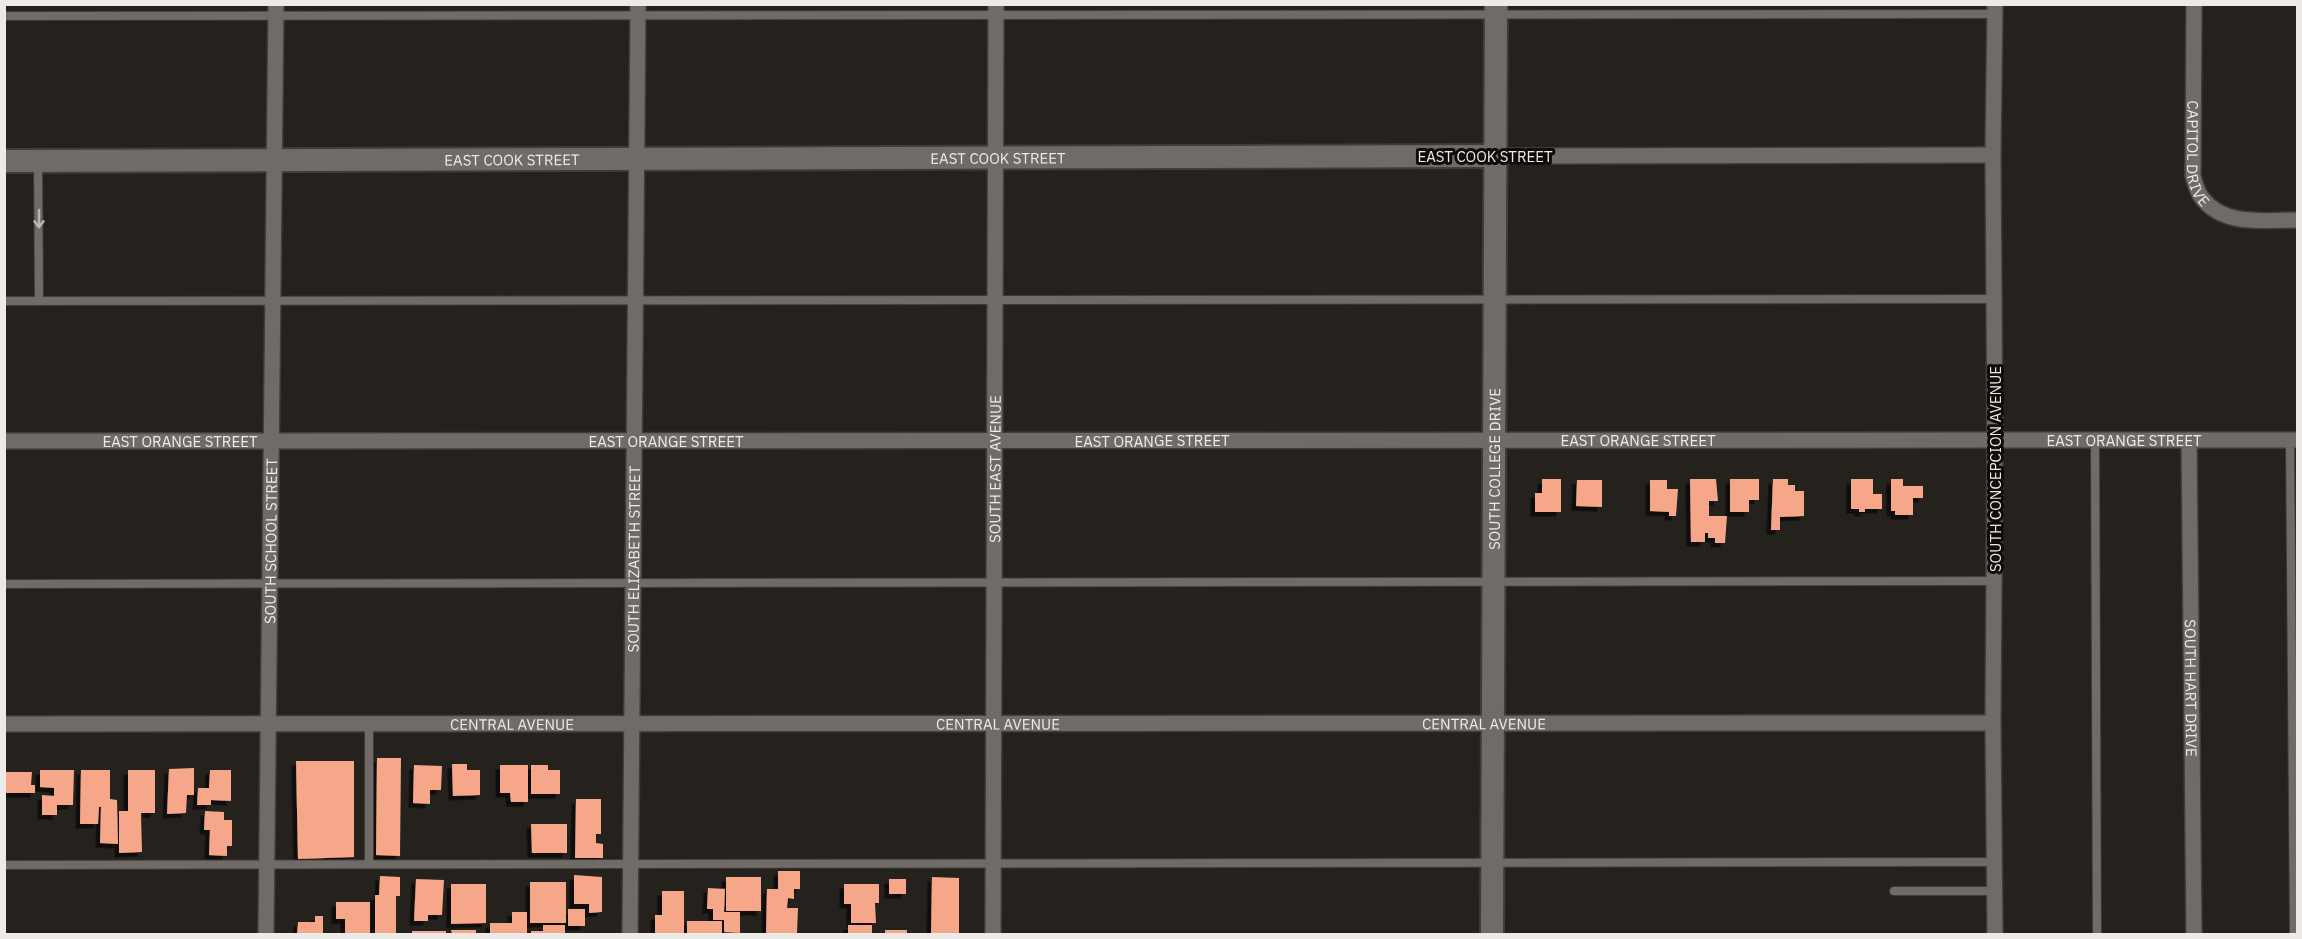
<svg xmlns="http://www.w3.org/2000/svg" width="2302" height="939" viewBox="0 0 2302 939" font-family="'IBM Plex Sans',sans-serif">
<defs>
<filter id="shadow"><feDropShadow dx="-4.5" dy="4.5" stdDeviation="0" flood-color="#0009"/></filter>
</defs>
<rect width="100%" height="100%" fill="#25221e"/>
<g fill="#f6a689" filter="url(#shadow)">
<path d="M1542 479H1561V512H1535V493H1542Z"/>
<path d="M1690 479H1716L1718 501H1709V516H1727L1725 543H1715V538H1708V533H1705V542H1691Z"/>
<path d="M1730 479H1759V500H1749V512H1730Z"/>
<path d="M1773 479H1788V485H1795V491H1804V516L1780 517V530H1771Z"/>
<path d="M1851 479H1873V494H1882V509H1865V512H1859V509H1851Z"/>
<path d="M1891 479H1903V486H1923V498H1913V515H1895V511H1891Z"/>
<path d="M1577 480H1602V507L1576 506Z"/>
<path d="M1650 480H1667V489H1678L1676 516H1669V512L1650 511Z"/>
<path d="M377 758H401L400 856 376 855Z"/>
<path d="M296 761H354V857L298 859Z"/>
<path d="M452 764H467V770H480V795L453 796Z"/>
<path d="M414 765 442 766 441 790H430V804L413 803Z"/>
<path d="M500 765H528V802H511L510 793H500Z"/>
<path d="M531 765H548V770H560V794H531Z"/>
<path d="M194 768V795H187L186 813 167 814 169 769Z"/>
<path d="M40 770H74L73 805H57V815H42V795L54 796V788L40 787Z"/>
<path d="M81 770H110V799L117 800 118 844 100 843 101 807H99L98 824H80Z"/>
<path d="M128 770H155V813H141L142 852 119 853V811H128Z"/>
<path d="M210 770H231V801L211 800V805H197L198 788H209Z"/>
<path d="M5 772H32L31 785H35V793H5Z"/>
<path d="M576 799H601V834H596V843L603 844V858H575Z"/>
<path d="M205 811 224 812V820H232V846H227V856L209 855 210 830H204Z"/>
<path d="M531 824H567V853H532Z"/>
<path d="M778 871H800V889H794V899L788 898 787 908H798L797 934H766L767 889H778Z"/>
<path d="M574 875 602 877V912L589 913V904H574Z"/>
<path d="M380 876 400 877V896H396V934H375V895H379Z"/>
<rect x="726" y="877" width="35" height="34"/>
<path d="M932 877 959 878V934H931Z"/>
<path d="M416 879 444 880 442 915H428V921H414Z"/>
<rect x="889" y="879" width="17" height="15"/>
<rect x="530" y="882" width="36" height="41"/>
<path d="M451 884H486V923L451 924Z"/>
<path d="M844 884H879V903H875L876 923H851V904H844Z"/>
<path d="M708 888 725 889 724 912H740V933L724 932V920H713V909H707Z"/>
<path d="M662 891H684V934H655V915H662Z"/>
<path d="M336 902H370V934H345V919H336Z"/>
<rect x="568" y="909" width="17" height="17"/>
<path d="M512 912H527V934H490V923H512Z"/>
<path d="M315 916H323V934H297L298 922H315Z"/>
<rect x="687" y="921" width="35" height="13"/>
<path d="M543 925H565V934H531V931H543Z"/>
<rect x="848" y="925" width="24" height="9"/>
<path d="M451 930H476V934H452Z"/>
<rect x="885" y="930" width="22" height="4"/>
<rect x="412" y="931" width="34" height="3"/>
</g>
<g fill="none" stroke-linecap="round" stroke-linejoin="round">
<defs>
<g id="lane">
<path d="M4 16 1995 14"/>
<path d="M38 162 39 301"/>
<path d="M4 301 1995 299"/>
<path d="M2095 440 2097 934"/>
<path d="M2290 440 2294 934"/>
<path d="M4 584 1995 581"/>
<path d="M369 864V724"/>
<path d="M4 865 1994 862"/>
<path d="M1894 891H1995"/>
</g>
<g id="street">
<path d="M1995 4 1993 155 1995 441 1993 723 1995 934"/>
<path id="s1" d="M2194 4 2193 176C2195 183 2197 192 2202 198 2224 227 2265 220 2298 220"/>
<path d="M1495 156 1993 155"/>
<path id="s2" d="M2189 440 2194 934"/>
<path id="s3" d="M4 441 2298 440"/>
<path id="s4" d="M4 724 1993 723"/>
<path id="s5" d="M266 934 276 4"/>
<path id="s6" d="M630 934 638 4"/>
<path id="s7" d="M993 934 996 4"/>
</g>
<g id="secondary">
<path id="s8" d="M4 161 1495 156"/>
<path id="s9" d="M1492 934 1496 4"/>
</g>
</defs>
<use href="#lane" stroke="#3f3c39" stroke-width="10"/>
<use href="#street" stroke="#3f3c39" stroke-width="18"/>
<use href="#secondary" stroke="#3f3c39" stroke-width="26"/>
<use href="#lane" stroke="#706b66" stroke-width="8"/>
<use href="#street" stroke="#706b66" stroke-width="15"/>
<use href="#secondary" stroke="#706b66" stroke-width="22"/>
</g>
<defs><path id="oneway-shaft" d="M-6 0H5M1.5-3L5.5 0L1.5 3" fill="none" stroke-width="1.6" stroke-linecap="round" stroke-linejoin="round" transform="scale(1.5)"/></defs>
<use stroke="#bbb8b4" href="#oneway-shaft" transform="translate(39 219) rotate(90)"/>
<g text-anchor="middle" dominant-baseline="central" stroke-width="6" stroke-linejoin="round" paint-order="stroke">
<g font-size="15" fill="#edebe8" stroke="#0d0c0a">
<text stroke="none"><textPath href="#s1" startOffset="150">CAPITOL DRIVE</textPath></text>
<text x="1485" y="156">EAST COOK STREET</text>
<text stroke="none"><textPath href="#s8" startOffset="994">EAST COOK STREET</textPath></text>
<text stroke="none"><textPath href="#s8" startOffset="508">EAST COOK STREET</textPath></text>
<text stroke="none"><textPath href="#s3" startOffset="2120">EAST ORANGE STREET</textPath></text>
<text stroke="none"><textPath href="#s3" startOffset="176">EAST ORANGE STREET</textPath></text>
<text stroke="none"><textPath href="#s3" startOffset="662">EAST ORANGE STREET</textPath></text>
<text stroke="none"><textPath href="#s3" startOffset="1148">EAST ORANGE STREET</textPath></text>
<text stroke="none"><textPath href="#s3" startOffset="1634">EAST ORANGE STREET</textPath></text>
<text stroke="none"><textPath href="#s9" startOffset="465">SOUTH COLLEGE DRIVE</textPath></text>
<text transform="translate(1995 469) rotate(-90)">SOUTH CONCEPCION AVENUE</text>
<text stroke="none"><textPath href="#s7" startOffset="465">SOUTH EAST AVENUE</textPath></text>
<text stroke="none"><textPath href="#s5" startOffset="393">SOUTH SCHOOL STREET</textPath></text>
<text stroke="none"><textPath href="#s6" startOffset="375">SOUTH ELIZABETH STREET</textPath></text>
<text stroke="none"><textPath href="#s2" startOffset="248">SOUTH HART DRIVE</textPath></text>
<text stroke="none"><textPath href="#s4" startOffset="994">CENTRAL AVENUE</textPath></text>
<text stroke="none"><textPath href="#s4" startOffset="1480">CENTRAL AVENUE</textPath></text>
<text stroke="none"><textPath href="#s4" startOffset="508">CENTRAL AVENUE</textPath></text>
</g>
</g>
<rect width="2302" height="939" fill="none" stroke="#edebe8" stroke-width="12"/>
</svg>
